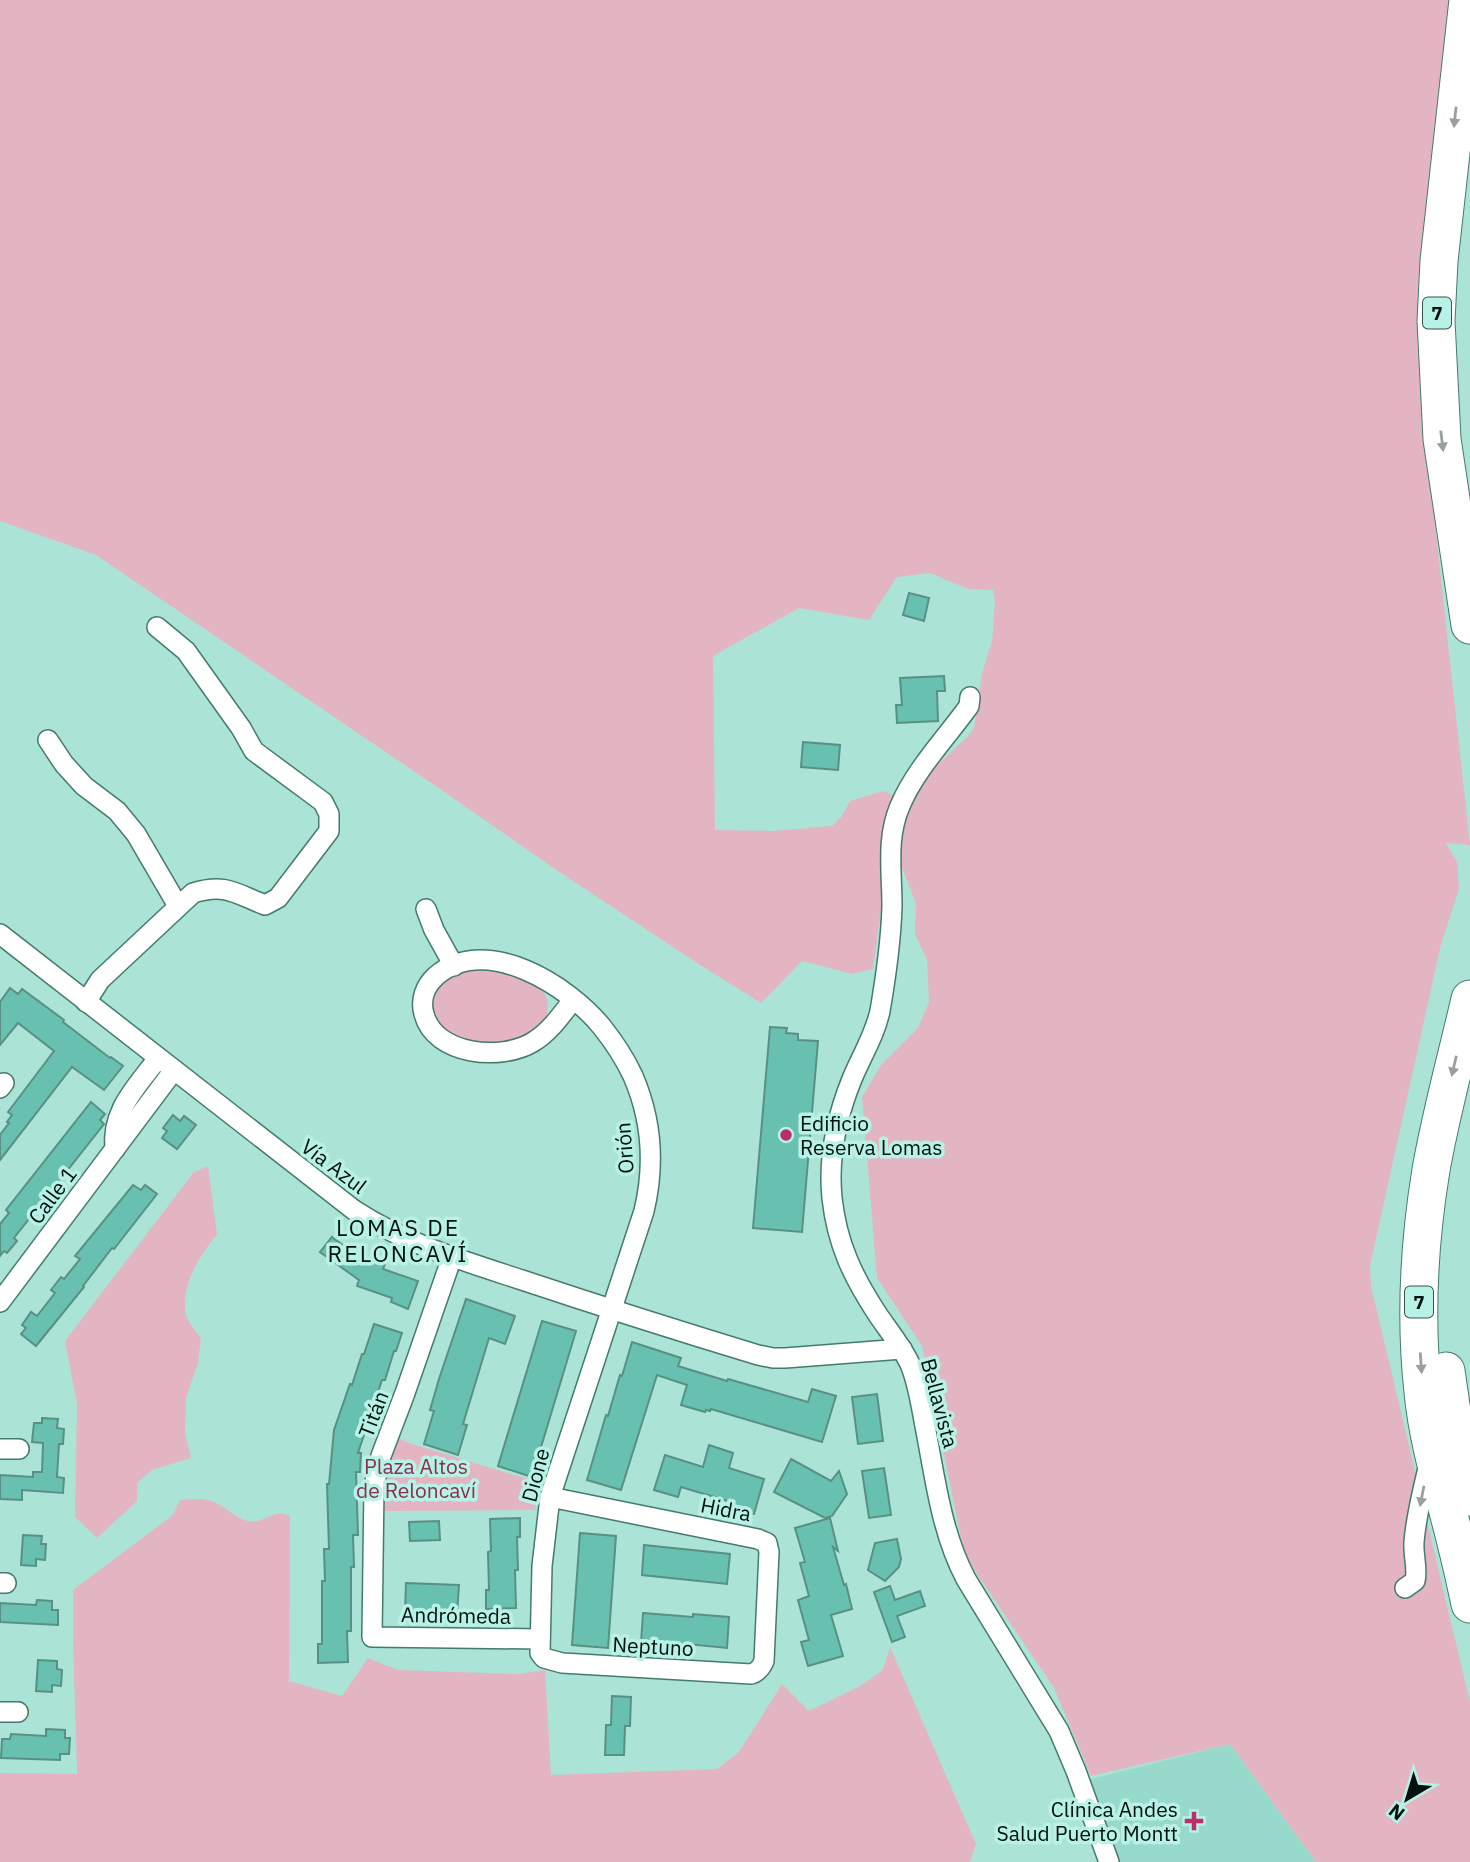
<svg xmlns="http://www.w3.org/2000/svg" width="1470" height="1862" viewBox="0 0 1470 1862" font-family="'IBM Plex Sans',sans-serif">
<rect width="100%" height="100%" fill="#abe4d7"/>
<path fill="#97dacb" d="M1230 1744 1316 1862H1116L1087 1780Z"/>
<g fill="#e3b5c2">
<path d="M0 0H1452L1428 459 1470 845 1446 843 1457 862 1459 889 1441 944 1370 1266 1371 1286 1470 1702V1862H1316L1230 1744 1091 1776 1054 1688 975 1571 963 1548 922 1346 877 1278 862 1097 881 1065 918 1028 929 1002 927 960 915 934 916 904 902 867 899 847 904 807 932 770 966 738 974 728 982 673 992 641 995 603 993 590 968 589 930 573 897 577 869 620 799 608 713 656 715 830 772 831 832 826 842 816 850 801 883 791 896 796 873 969 852 974 802 961 761 1003 697 963 555 869 443 791 96 555 0 521Z"/>
<path d="M479 968 508 971 539 987 545 994 548 1002 547 1018C541 1024 535 1033 527 1036 507 1045 479 1047 459 1039 428 1027 420 990 453 974 461 971 471 970 479 968Z"/>
<path d="M208 1166 217 1234C200 1256 180 1285 186 1315 188 1322 196 1331 201 1338L198 1363 186 1398 185 1434 191 1458 152 1470 137 1483V1501L97 1538 75 1517 77 1404 65 1341 194 1172Z"/>
<path d="M396 1437 412 1444 541 1483 535 1510 384 1511 379 1498Z"/>
<path d="M180 1500C188 1500 199 1498 208 1500 220 1502 234 1517 247 1521 264 1525 272 1508 290 1516L289 1681 342 1696 368 1658 398 1670 518 1674 545 1670 551 1775 717 1769 739 1752 782 1684 809 1711 860 1686 883 1670 890 1647 976 1844 970 1862H0V1773L77 1774 73 1639V1590L173 1515Z"/>
</g>
<g fill="#68c1b0" stroke="#599084" stroke-width="2">
<path d="M909 593 929 598 924 621 903 615Z"/>
<path d="M944 676 945 691H937L938 721 897 723 896 705H902L900 678Z"/>
<path d="M803 742 840 745 838 770 801 767Z"/>
<path d="M10 988 18 994 22 989 64 1020 63 1022 110 1058 111 1057 123 1066 104 1090 72 1067 0 1160V1135L9 1123 7 1122 12 1115 8 1112 54 1051 18 1023 0 1045V1002Z"/>
<path d="M770 1027 787 1028 786 1033 798 1034V1040L818 1041 802 1232 753 1228Z"/>
<path d="M91 1102 105 1114 100 1120 104 1124 14 1238 17 1241 7 1253 4 1251 0 1256V1224L9 1213 6 1210Z"/>
<path d="M173 1115 180 1121 184 1116 196 1125 177 1149 162 1138 167 1131 163 1128Z"/>
<path d="M133 1185 141 1190 145 1185 157 1194 114 1249 112 1248 83 1286 84 1287 36 1346 21 1334 26 1328 22 1325 31 1312 37 1316 55 1293 51 1290 61 1277 64 1279 80 1259 75 1256Z"/>
<path d="M332 1237 355 1254 385 1264 383 1269 418 1281 408 1309 391 1302 392 1298 357 1286 359 1280 320 1252Z"/>
<path d="M466 1299 515 1316 505 1344 489 1338 463 1424 467 1425 458 1455 424 1444 434 1411 430 1410 439 1379Z"/>
<path d="M542 1321 576 1331 532 1477 498 1466Z"/>
<path d="M374 1324 402 1333 396 1351H394L385 1380H382L358 1453H361L360 1472H356L358 1535H353L354 1567H351V1631H347L348 1662 318 1663V1644H322V1581H325L324 1549H329L327 1484H329L334 1430 350 1384 352 1385 362 1354H364Z"/>
<path d="M632 1342 681 1358 678 1366 727 1381 728 1379 808 1402 812 1389 836 1396 822 1442 711 1409 710 1411 706 1410 705 1412 681 1405 687 1385 657 1375 621 1490 587 1480 606 1415 608 1416 620 1375 622 1376Z"/>
<path d="M877 1394 883 1441 858 1444 852 1397Z"/>
<path d="M42 1418 58 1419 57 1428 64 1429 63 1444H59L57 1477 64 1478 63 1493 22 1490V1500L0 1499V1475L33 1477V1472H42L43 1443 32 1442 34 1423H42Z"/>
<path d="M709 1445 733 1453 729 1468 764 1479 754 1514 730 1506 731 1502 681 1487 678 1497 654 1490 665 1455 703 1467Z"/>
<path d="M791 1459 831 1481 839 1471 847 1494 832 1516 825 1518 774 1492Z"/>
<path d="M884 1468 891 1515 869 1518 862 1471Z"/>
<path d="M520 1518V1537H517L518 1570H515L516 1608 486 1609V1590H489L488 1552 491 1551 490 1519Z"/>
<path d="M830 1518 838 1551 833 1547 844 1585 846 1584 852 1609 831 1615 843 1656 808 1666 801 1642 809 1640 798 1600 809 1596 800 1563 805 1562 795 1528Z"/>
<path d="M439 1521 440 1540 410 1541 409 1522Z"/>
<path d="M580 1533 616 1536 608 1648 572 1645Z"/>
<path d="M23 1535 42 1536 41 1544H46L45 1560 36 1559V1566L21 1565Z"/>
<path d="M897 1539 901 1559 899 1567 885 1581 868 1570 875 1543Z"/>
<path d="M644 1545 730 1554 727 1584 642 1575Z"/>
<path d="M406 1583 459 1585 457 1614 405 1613Z"/>
<path d="M890 1586 895 1600 920 1591 925 1606 897 1616 905 1637 892 1642 874 1592Z"/>
<path d="M37 1600 52 1601V1610H58V1625L0 1622V1603L36 1605Z"/>
<path d="M643 1613 693 1617V1614L729 1617 727 1648 677 1643V1646L641 1643Z"/>
<path d="M38 1660 57 1661V1669L62 1670 61 1686 52 1685V1692L36 1691Z"/>
<path d="M612 1696 631 1697 630 1726H625L624 1755H605L606 1725H611Z"/>
<path d="M46 1729 65 1730V1738H70L69 1754H60V1760L1 1758 2 1739H10L11 1734 46 1736Z"/>
</g>
<g fill="none" stroke-linecap="round" stroke-linejoin="round">
<defs>
<g id="street">
<path d="M970 697 969 706C946 738 915 770 900 806 886 838 892 872 892 906 891 941 886 976 880 1011 875 1035 861 1057 852 1079 837 1116 828 1158 832 1198 837 1244 853 1277 878 1315 889 1331 902 1347 910 1364 918 1383 921 1405 925 1426 935 1477 941 1532 966 1579L1059 1731 1076 1771 1109 1862"/>
<path d="M48 740 64 764 84 786 117 811 136 834 178 906"/>
<path d="M426 909 434 930 454 966"/>
<path d="M0 934 354 1210C406 1244 464 1261 522 1280 600 1306 679 1331 758 1355L773 1358H785L902 1349"/>
<path d="M86 1002 100 980 193 893C225 883 235 893 265 905L278 898 329 831V814L323 802 254 751 241 728 186 651 157 627"/>
<path d="M0 1088 4 1083"/>
<path d="M115 1149C111 1110 137 1087 158 1058"/>
<path d="M452 1257 405 1393 381 1456 374 1486 372 1637 540 1639"/>
<path d="M0 1302 174 1070"/>
<path d="M0 1449H19"/>
<path d="M550 1497 758 1539 767 1543 769 1552 764 1661C761 1668 758 1672 751 1674L562 1663 544 1658 540 1653 542 1566 550 1497 644 1211C655 1165 652 1120 633 1076 625 1059 614 1042 602 1027 569 986 486 933 436 976 425 986 420 1000 424 1014 435 1056 502 1061 533 1042 550 1032 561 1015 573 1000"/>
<path d="M0 1583H6"/>
<path d="M1405 1588 1415 1581C1418 1569 1413 1555 1414 1542 1416 1516 1423 1489 1429 1464"/>
<path d="M0 1712H18"/>
</g>
<g id="highway">
<path d="M1468 0 1439 261 1436 321 1442 439 1470 625"/>
<path d="M1470 999C1457 1056 1441 1113 1431 1170 1419 1243 1415 1319 1423 1392 1428 1445 1445 1496 1457 1547 1462 1566 1466 1585 1470 1604"/>
<path d="M1446 1371 1453 1419 1470 1497"/>
</g>
</defs>
<use href="#street" stroke="#447a6f" stroke-width="22"/>
<use href="#highway" stroke="#447a6f" stroke-width="39"/>
<use href="#street" stroke="#fff" stroke-width="19"/>
<use href="#highway" stroke="#fff" stroke-width="37"/>
</g>
<defs><path id="oneway-solid" d="M-6-.8H1V-3.2L6.5 0L1 3.2V.8H-6Z" transform="scale(1.75)"/></defs>
<g fill="#99a09f">
<use href="#oneway-solid" transform="translate(1455 117) rotate(96)"/>
<use href="#oneway-solid" transform="translate(1442 441) rotate(83)"/>
<use href="#oneway-solid" transform="translate(1454 1066) rotate(103)"/>
<use href="#oneway-solid" transform="translate(1421 1363) rotate(86)"/>
<use href="#oneway-solid" transform="translate(1422 1496) rotate(101)"/>
</g>
<g fill="#ba2f6a" stroke="#b8f1e5" stroke-width="2.5">
<circle cx="786" cy="1135" r="7"/>
<path d="M1190.5 1810.5h7v7h7v7h-7v7h-7v-7h-7v-7h7z"/>
</g>
<g text-anchor="middle" dominant-baseline="central" stroke-width="7" stroke-linejoin="round" paint-order="stroke">
<g fill="#b8f1e5" stroke="#37544e" stroke-width="2">
<rect x="1423" y="297.5" width="28" height="31" rx="5"/>
<rect x="1405" y="1286.5" width="28" height="31" rx="5"/>
</g>
<g font-size="19" font-weight="bold" fill="#00110e">
<text x="1437" y="313">7</text>
<text x="1419" y="1302">7</text>
</g>
<g font-size="21" fill="#00110e" stroke="#b8f1e5" text-anchor="start">
<text x="800" y="1123">Edificio<tspan x="800" dy="24">Reserva Lomas</tspan></text>
<text x="1178" y="1809" text-anchor="end">Clínica Andes<tspan x="1178" dy="24">Salud Puerto Montt</tspan></text>
</g>
<g font-size="21" fill="#00110e" stroke="#b8f1e5">
<text transform="translate(624 1148) rotate(-94)">Orión</text>
<text transform="translate(334 1166) rotate(37)">Vía Azul</text>
<text transform="translate(52 1195) rotate(-53)">Calle 1</text>
<text transform="translate(940 1403) rotate(75)">Bellavista</text>
<text transform="translate(373 1414) rotate(-69)">Titán</text>
<text transform="translate(535 1475) rotate(-75)">Dione</text>
<text transform="translate(726 1509) rotate(11)">Hidra</text>
<text transform="translate(456 1615) rotate(1)">Andrómeda</text>
<text transform="translate(653 1646) rotate(3)">Neptuno</text>
</g>
<g font-size="21" fill="#853151" stroke="#b8f1e5">
<text x="416" y="1466">Plaza Altos<tspan x="416" dy="24">de Reloncaví</tspan></text>
</g>
<g font-size="23" letter-spacing="2" fill="#00110e" stroke="#b8f1e5">
<text x="398" y="1227">LOMAS DE<tspan x="398" dy="26">RELONCAVÍ</tspan></text>
</g>
</g>
<g transform="translate(1407 1799) rotate(218)" stroke="#b8f1e5" stroke-width="5" paint-order="stroke">
<path d="M0-5L12 26L0 18L-12 26Z" fill="#00110e"/>
<text y="-10" font-size="19" font-weight="bold" text-anchor="middle" fill="#00110e">N</text>
</g>
</svg>
